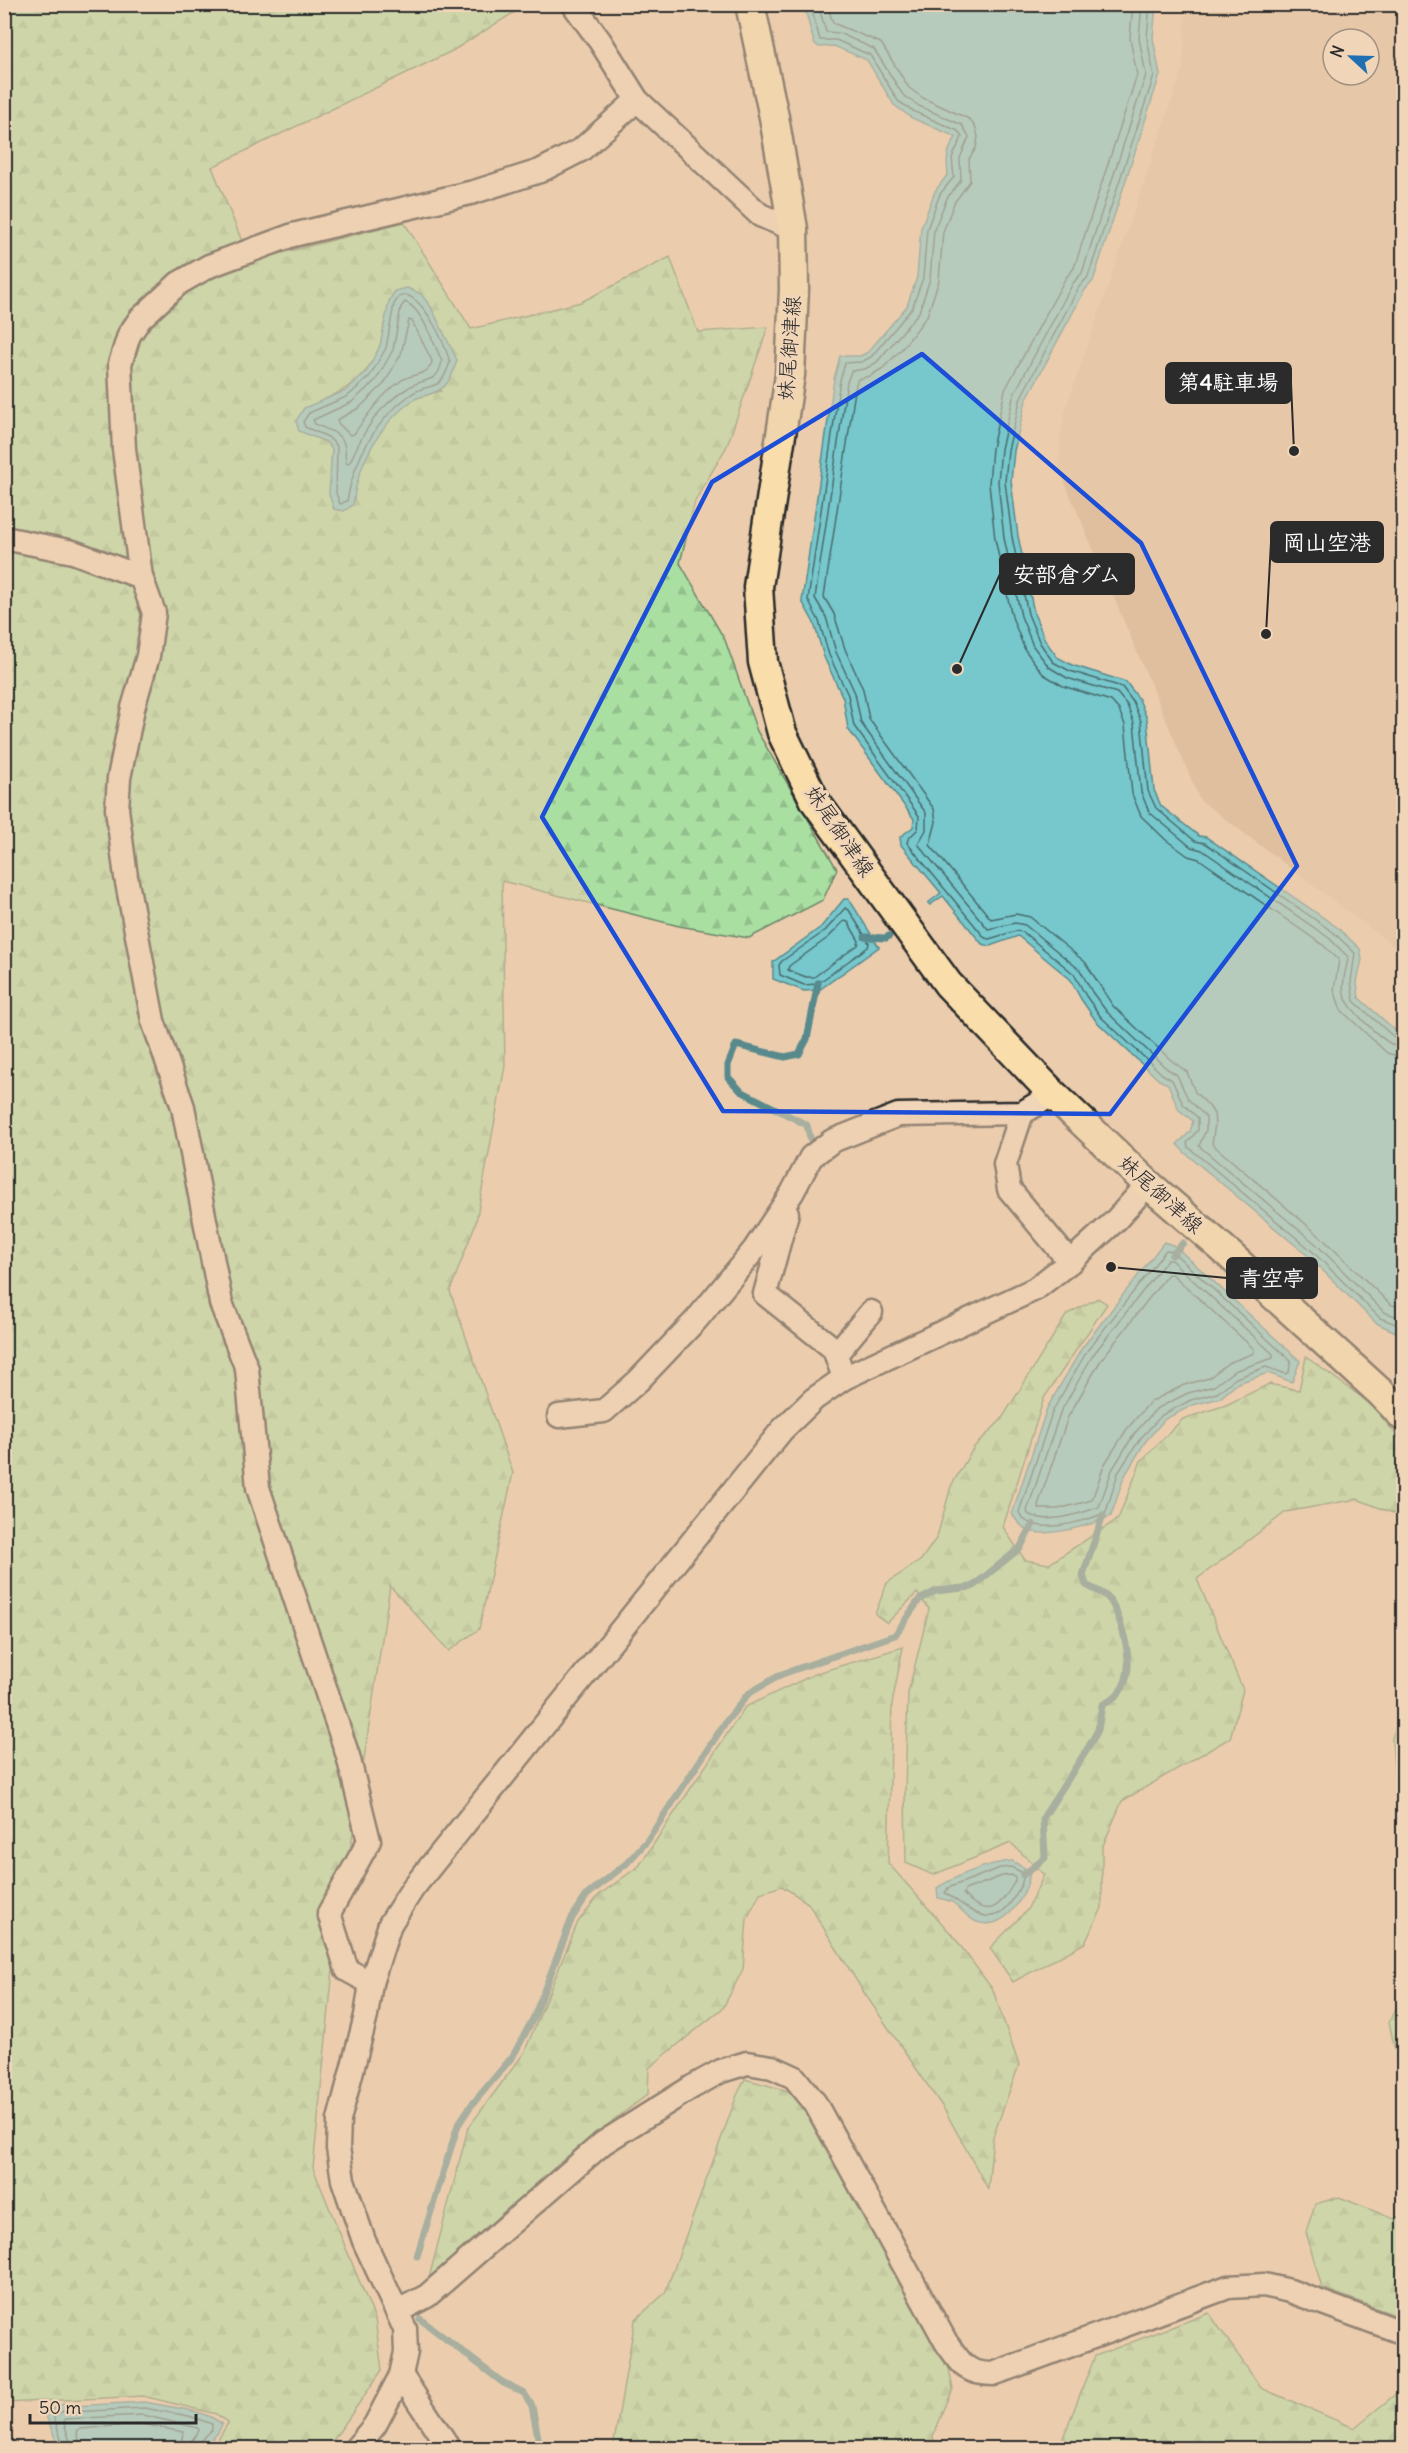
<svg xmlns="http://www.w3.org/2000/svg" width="1408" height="2453" viewBox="0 0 1408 2453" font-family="Delius,'Klee One',sans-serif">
<defs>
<pattern id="forest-firs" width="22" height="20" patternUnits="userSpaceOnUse" patternTransform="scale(1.5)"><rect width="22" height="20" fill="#aadfa2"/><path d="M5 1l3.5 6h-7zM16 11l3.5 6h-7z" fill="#92c08c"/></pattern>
</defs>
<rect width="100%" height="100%" fill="#ebcdae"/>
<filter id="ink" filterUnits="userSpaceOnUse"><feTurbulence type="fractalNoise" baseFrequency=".0167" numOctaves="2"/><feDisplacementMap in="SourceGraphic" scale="12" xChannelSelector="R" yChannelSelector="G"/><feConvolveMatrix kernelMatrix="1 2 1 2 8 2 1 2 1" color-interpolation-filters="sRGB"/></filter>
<g filter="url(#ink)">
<path fill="#e0bf9f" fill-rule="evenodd" d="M1186 5H1403V953L1200 800 1059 469 1060 437 1065 411 1183 68ZM1333 39H1369V75H1333Z"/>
<g fill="url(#forest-firs)" stroke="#6a8566" stroke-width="1.5" fill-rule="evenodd">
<path d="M4 5H526L452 51 212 167 250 261 404 222 471 329 581 302 670 257 698 332 768 327 727 446 695 501 680 563 725 640 757 731 837 869 823 900 749 938 679 926 502 881 505 1066 476 1222 450 1291 513 1473 479 1629 449 1651 390 1586 334 1959 313 2168 375 2319 382 2370 328 2448H213L228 2423 216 2414 143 2396 5 2403ZM395 291 441 391C433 393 422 395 414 399 380 420 357 467 352 505L334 509 330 494 332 449 304 409C335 395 370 381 380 345 386 327 385 309 395 291Z"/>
<path d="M1098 1298 1107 1304 1044 1398 1003 1527 1025 1560 1049 1564 1118 1519 1141 1461 1183 1419 1226 1405 1269 1384 1299 1390 1306 1357 1371 1404 1403 1443V1520L1398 1515 1357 1499 1286 1512 1197 1579 1243 1690 1230 1738 1122 1801 1102 1848V1908L1085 1943 1013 1982 990 1948 1027 1910 1044 1875 1011 1843 933 1875 906 1863 905 1790 908 1693 929 1609 917 1593 887 1623 875 1614 887 1583 921 1560 937 1537 951 1486 974 1447 1001 1420 1067 1314Z"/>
<path d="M903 1647 892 1704 888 1863 954 1937 993 1990 1019 2065 993 2137 988 2189 944 2109 863 1991 808 1903 782 1886 760 1893 747 1919 743 1969 723 2008 649 2068 648 2094 576 2149 429 2278 468 2128 524 2053 578 1922 599 1895 639 1866 745 1707 817 1673Z"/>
<path d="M1403 1707V1794L1396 1802 1392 1738Z"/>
<path d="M1403 1995V2088L1389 2022Z"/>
<path d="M745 2079 788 2091 812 2115 947 2359 953 2389 933 2436 935 2448H613L635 2320 665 2293 737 2095Z"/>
<path d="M1339 2197 1394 2219 1403 2213V2318L1322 2288 1306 2232 1315 2204Z"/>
<path d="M1209 2313 1261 2388 1354 2428 1403 2388V2448H1059L1095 2356Z"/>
</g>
<g fill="#76c8cd" stroke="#58898c" stroke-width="1.5">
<path d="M804 5H1156L1153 38 1160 75 1093 281 1085 290 1026 400 1014 451 1011 481 1018 536 1034 613 1045 640 1057 657 1072 665 1126 682 1139 699 1147 719 1154 790 1161 806 1199 836 1206 837 1337 927 1360 949 1362 959 1357 982 1359 998 1403 1037V1335L1376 1323 1307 1255 1184 1152 1177 1144 1190 1132 1193 1121 1179 1110 1168 1084 1159 1080 1096 1021 1081 999 1070 979 1018 936 990 946 982 944 943 896 930 905 928 903 941 893 901 845 900 837 913 827 914 819 848 729 843 698 824 657 814 623 802 601 834 379 840 356H860L868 352 907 306 917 277 921 228 935 191 948 174C946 158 947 151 956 137L912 118 894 105 867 60 834 46 819 47 814 43Z"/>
<path d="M407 288 421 294 431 307 457 360C452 377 448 389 430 394 425 396 418 397 413 400 379 424 357 465 353 505L344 511 334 509 329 494 332 449 326 442 299 431 296 421 304 408 345 391 366 372 380 346 389 301 395 291Z"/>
<path d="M844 899H849L879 947 819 990 804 991 773 979V962L821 927Z"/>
<path d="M1164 1242 1175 1246 1300 1361 1292 1382 1268 1373 1238 1383 1220 1398 1193 1405 1165 1419 1145 1442 1124 1477 1111 1516C1092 1525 1053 1536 1033 1532 1023 1530 1017 1522 1012 1514L1047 1408 1082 1348Z"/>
<path d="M1012 1861 1030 1871C1028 1894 1006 1932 977 1922 967 1918 961 1908 952 1902 948 1900 942 1899 938 1898L937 1888C957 1875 988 1863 1012 1861Z"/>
<path d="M144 2402C163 2406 211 2410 222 2425L217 2434 202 2448H59L45 2413 63 2404 73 2406Z"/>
</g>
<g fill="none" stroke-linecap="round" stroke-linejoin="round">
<g stroke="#496a6c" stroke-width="1.5">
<path d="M810 4 820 40H836L870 55 898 101 915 112 958 131 962 137 952 158 954 177 940 194 927 229 923 278 912 308 871 357 861 362 845 363 840 380 808 600 819 621 829 655 848 695 854 726 919 816 918 829 908 839 907 843 985 938 989 939 1016 931 1023 932 1074 974 1086 996 1101 1017 1162 1074 1172 1080 1183 1104 1198 1118V1130L1187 1143 1188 1147 1311 1250 1380 1318 1404 1327"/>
<path d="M818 4 826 32 839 33 874 49 903 95 919 106 962 125 969 137 960 158 961 180 947 198 934 230 930 279 919 312 877 362 865 369 851 371 847 382 815 598 826 617 836 652 855 693 861 723 926 813V830L918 844 988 929 1015 923 1025 925 1080 970 1092 992 1107 1012 1166 1068 1177 1075 1188 1099 1206 1117V1130L1199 1146 1316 1244 1384 1312 1404 1319"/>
<path d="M827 4 833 23 881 43 909 88 923 98 969 119 976 128 978 137 976 148 969 159 970 181 954 203 943 232 939 280 927 316 901 350 883 368 870 376 858 379 856 384 824 597 834 614 845 649 863 689 869 719 934 809 936 822 930 845 991 919 1016 914 1030 917 1085 962 1113 1006 1171 1060 1187 1072 1195 1092 1209 1106 1214 1114 1215 1124 1212 1144 1322 1238 1390 1304 1404 1309"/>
<path d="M1133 4 1130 38 1137 75 1074 268 1065 279 1005 390 992 448 989 484 995 539 1012 617 1025 650 1043 674 1063 686 1111 701 1119 710 1125 725 1132 794 1141 816 1166 840 1188 856 1199 859 1323 945 1339 960 1334 990 1341 1010 1387 1053 1404 1058"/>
<path d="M1142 4 1139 38 1146 75 1082 273 1073 283 1014 394 1001 449 998 482 1004 538 1021 616 1033 646 1049 667 1067 678 1117 693 1127 705 1134 723 1141 792 1149 812 1191 847 1202 850 1329 938 1348 957C1347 969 1341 981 1344 994 1347 1008 1388 1048 1404 1049"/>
<path d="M1150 4 1147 38 1154 76 1088 277 1079 287 1021 397 1008 450 1005 482 1012 537 1028 614 1040 643 1053 662 1070 671 1122 687 1133 702 1141 721 1148 791 1156 808 1195 841 1205 843 1333 932 1355 953 1351 982 1354 1001 1397 1040 1404 1041"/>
<path d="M406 295C426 301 444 342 450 362 439 396 431 380 410 395 375 420 354 460 347 501L340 504 336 493 337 446 328 437 305 427 303 422 309 413 348 396 370 376 386 348 394 304 399 297Z"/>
<path d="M405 302C422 308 434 345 442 361 438 385 424 377 408 388 399 393 389 402 382 409 368 423 358 444 350 462L347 464C344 458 346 455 345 449 344 432 326 430 315 424L313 420 352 402 376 380 393 350 401 307Z"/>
<path d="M409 320 412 321 432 361C430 376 413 373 402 380 381 395 368 414 354 434L350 435 338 423 337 420 359 408 384 384 401 354Z"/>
<path d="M845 908 849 910 869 943 868 947 817 984 804 985 780 975 779 965 782 961 825 931Z"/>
<path d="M844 921 848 922 859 941 858 945 814 977H806L788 970 789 966 829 937Z"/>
<path d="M1166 1250 1172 1251 1291 1361 1289 1372 1286 1374 1266 1367 1236 1378 1217 1393 1191 1400 1162 1415 1140 1439 1118 1473 1106 1512C1086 1522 1029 1538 1019 1512L1053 1410 1087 1351Z"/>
<path d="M1167 1260H1171L1273 1354V1358L1234 1371 1214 1386 1188 1393 1156 1409 1134 1434 1112 1470 1099 1507C1079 1514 1047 1525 1028 1514L1027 1511 1060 1413 1093 1355Z"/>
<path d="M1168 1274H1172L1254 1349V1353L1228 1363 1209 1378 1184 1385 1150 1402 1127 1429 1104 1465 1092 1500 1058 1509H1039L1038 1505 1068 1417 1101 1360Z"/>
<path d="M1011 1867 1023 1873C1024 1884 1018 1890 1013 1899 992 1934 968 1907 945 1893L948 1888 1000 1868Z"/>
<path d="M1011 1875 1015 1877V1881C1000 1907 989 1921 963 1894L965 1890 1002 1876Z"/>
<path d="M64 2448 54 2418 55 2415 64 2411 73 2412 144 2408 189 2416 212 2424V2430L199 2442 198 2448"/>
<path d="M72 2448 64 2423 65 2419 143 2415 198 2428 199 2431 192 2440 190 2448"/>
<path d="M81 2448 77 2432 79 2429 142 2424 183 2432 181 2448"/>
</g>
<g stroke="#58898c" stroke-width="7">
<path d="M865 937 886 938 889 936"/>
<path d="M811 1141 807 1125 741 1091 728 1077V1065L736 1045 785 1057 799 1054 807 1039 818 983"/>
<path d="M1172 1255 1183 1243"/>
<path d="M1023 1875 1045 1858 1043 1818 1088 1748 1098 1730 1102 1705C1137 1690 1130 1652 1120 1622 1117 1614 1114 1603 1107 1597 1102 1592 1093 1589 1086 1585L1083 1575 1103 1515"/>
<path d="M417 2256 458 2125 470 2107 513 2056 534 2017 572 1918 587 1895 627 1863 647 1841 725 1723 748 1694 782 1674 895 1635 919 1600 936 1591 972 1587 1020 1548 1033 1524"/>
<path d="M420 2319 502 2382 524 2393 532 2406 540 2448"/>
</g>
<defs>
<g id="minor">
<path d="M573 4 600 41 637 100 760 215 793 229"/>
<path d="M4 538 73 552 141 577"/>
<path d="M1022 1113 1005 1164 1009 1189 1070 1262"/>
<path d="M787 1213 765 1294 834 1349 844 1378"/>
<path d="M836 1354 871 1312"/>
<path d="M559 1416 604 1411 638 1381 697 1319 754 1250 792 1193 811 1157 832 1141 898 1115 1022 1113 1053 1094"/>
<path d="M371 1983 347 1970 329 1913 369 1841 348 1756 258 1488 247 1369 221 1303 183 1107 153 1021 126 877 117 809 119 778 133 708 148 656 154 613 141 577 124 449 120 364 129 335 140 319 179 283 209 266 293 235 474 192 540 171 581 150 637 100"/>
<path d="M398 2311 427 2296 603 2143 692 2087 721 2071 747 2063 772 2067 794 2077 815 2103 946 2342C961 2363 965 2374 993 2374L1228 2287 1264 2285 1290 2291 1404 2333"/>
<path d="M401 2375 449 2448"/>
<path d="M356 2448 375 2425 401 2375 406 2352 405 2329 364 2241 343 2180 338 2148 339 2120 366 2016 371 1983 390 1924 413 1888 782 1430 814 1399 844 1378 1035 1289 1070 1262 1116 1220 1148 1184"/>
</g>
<path id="major" d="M750 4 774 117 793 229 794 289 790 375 758 587 763 662 782 733 815 801 948 984 1053 1094 1148 1184 1222 1248 1381 1393 1404 1417"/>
</defs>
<use href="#minor" stroke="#2b2b2b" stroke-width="27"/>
<use href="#major" stroke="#2b2b2b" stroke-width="33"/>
<use href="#minor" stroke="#f1d5b8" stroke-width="22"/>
<use href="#major" stroke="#f9deab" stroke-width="28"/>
</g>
</g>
<path d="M0 0H1408V2453H0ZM922 354 1141 543 1297 866 1110 1114 723 1111 542 817 712 482Z" fill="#ebcdae" fill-opacity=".55" fill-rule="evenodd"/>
<path fill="none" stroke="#1d4ed8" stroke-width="4.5" stroke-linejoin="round" d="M922 354 1141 543 1297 866 1110 1114 723 1111 542 817 712 482Z"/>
<g text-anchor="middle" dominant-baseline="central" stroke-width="6" stroke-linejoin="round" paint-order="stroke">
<g font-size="21" fill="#2b2b2b" stroke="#f1d5b8">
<text transform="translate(789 348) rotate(-86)">妹尾御津線</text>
<text transform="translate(840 831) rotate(56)">妹尾御津線</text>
<text transform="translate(1161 1194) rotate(42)">妹尾御津線</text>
</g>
</g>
<path fill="none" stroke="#2b2b2b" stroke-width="2" d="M1294 451L1291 383M1266 634L1271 542M957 669L1000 574M1111 1267L1227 1278"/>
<g fill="#2b2b2b" stroke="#f1d5b8" stroke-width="2">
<circle cx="1294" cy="451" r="6"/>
<circle cx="1266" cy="634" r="6"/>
<circle cx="957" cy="669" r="6"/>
<circle cx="1111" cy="1267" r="6"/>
</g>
<g fill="#2b2b2b" stroke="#2b2b2b" stroke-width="2">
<rect x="1166" y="363" width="125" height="40" rx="6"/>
<rect x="1271" y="522" width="112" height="40" rx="6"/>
<rect x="1000" y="554" width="134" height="40" rx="6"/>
<rect x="1227" y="1258" width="90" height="40" rx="6"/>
</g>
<g font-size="22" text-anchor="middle" font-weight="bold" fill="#fff">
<text x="1228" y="390">第4駐車場</text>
<text x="1327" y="550">岡山空港</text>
<text x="1067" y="582">安部倉ダム</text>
<text x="1272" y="1286">青空亭</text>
</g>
<rect width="1408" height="2453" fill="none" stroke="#f1d5b8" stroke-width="24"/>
<rect x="12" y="12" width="1384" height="2429" fill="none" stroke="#2b2b2b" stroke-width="2" filter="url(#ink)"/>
<g transform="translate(1351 57) rotate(292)"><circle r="28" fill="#f1d5b8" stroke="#a29180" stroke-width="1.5"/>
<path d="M0-4.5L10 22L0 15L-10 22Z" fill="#1f6fb2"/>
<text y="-9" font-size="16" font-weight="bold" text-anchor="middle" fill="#2b2b2b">N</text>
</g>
<path d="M30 2414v9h166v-9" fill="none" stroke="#2b2b2b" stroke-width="3"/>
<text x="39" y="2414" font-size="18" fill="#2b2b2b" stroke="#f1d5b8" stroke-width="4.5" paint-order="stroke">50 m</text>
</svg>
